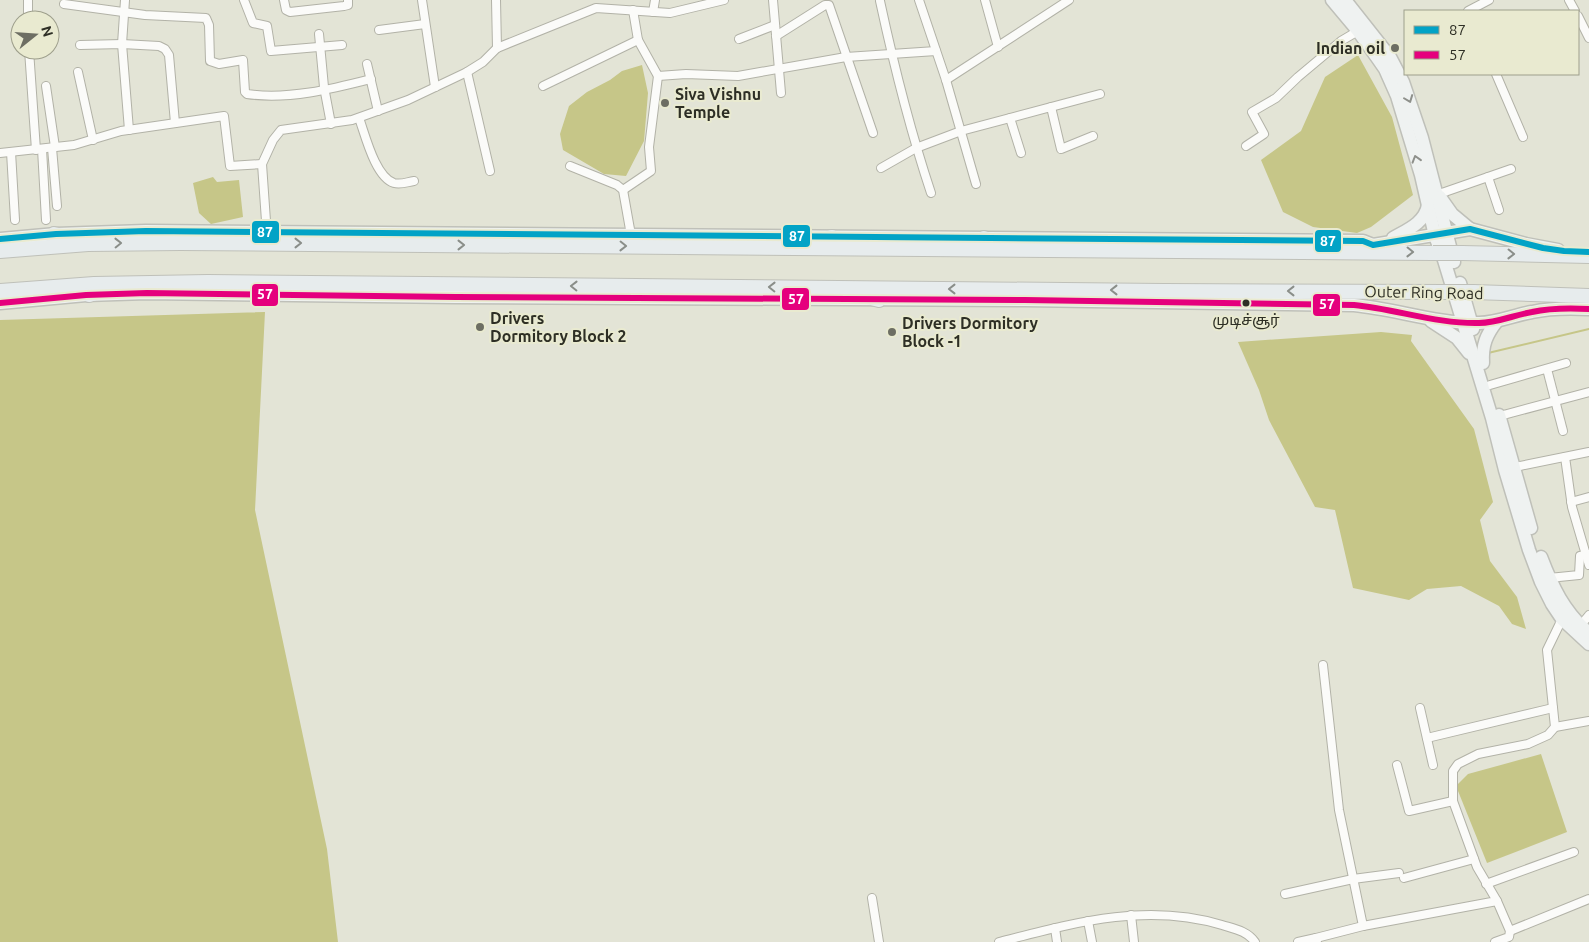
<svg xmlns="http://www.w3.org/2000/svg" width="1589" height="942" viewBox="0 0 1589 942" font-family="Ubuntu,'Noto Sans Tamil',sans-serif">
<rect width="100%" height="100%" fill="#e3e4d6"/>
<g fill="#c6c688">
<path d="M1358 55 1392 117 1413 195 1371 227 1357 233 1313 227 1283 212 1261 160 1301 131 1325 77Z"/>
<path d="M642 65 648 93 644 141 626 176 604 174 563 150 560 134 569 106 587 92 610 80 622 71Z"/>
<path d="M213 177 217 182 239 180 243 217 211 224 199 213 193 183Z"/>
<path d="M265 312 255 510 327 849 338 942H0V320Z"/>
<path d="M1381 332 1412 335 1411 341 1474 429 1493 502 1480 520 1490 561 1517 597 1526 629 1512 624 1499 606 1461 586 1427 589 1409 600 1353 588 1335 510 1315 507 1269 420 1259 390 1238 342Z"/>
<path d="M1541 754 1567 832 1487 863 1456 786 1468 774Z"/>
</g>
<g fill="none" stroke-linecap="round" stroke-linejoin="round">
<path stroke="#c6c688" stroke-width="2" d="M1488 353 1589 329"/>
<defs>
<g id="minor">
<path d="M28 0V20"/>
<path d="M125 0 122 44 129 130"/>
<path d="M244 0 253 23 267 26 271 51 342 45"/>
<path d="M284 0 286 10 290 12 344 6 348 5V0"/>
<path d="M422 0 435 87"/>
<path d="M496 0 497 48"/>
<path d="M773 0 781 93"/>
<path d="M919 0 946 80 976 184"/>
<path d="M985 0 998 47"/>
<path d="M1569 0 1575 11"/>
<path d="M880 1C894 66 910 130 931 193"/>
<path d="M64 4 145 15 206 18 209 25 210 61 219 64 243 60 245 92 247 94C288 100 332 89 371 79"/>
<path d="M633 10 638 40"/>
<path d="M1468 11 1489 0"/>
<path d="M653 12 655 0"/>
<path d="M1578 16 1589 38"/>
<path d="M379 30 425 24"/>
<path d="M319 34 324 87 331 124"/>
<path d="M776 36 825 5H829L873 133"/>
<path d="M739 39 775 25"/>
<path d="M80 45 122 44 159 46 165 49 169 55 175 123"/>
<path d="M29 50 36 150"/>
<path d="M367 64 378 111"/>
<path d="M78 72 93 140"/>
<path d="M467 72 490 171"/>
<path d="M1496 74 1523 137"/>
<path d="M946 80 1069 0"/>
<path d="M46 86 55 147"/>
<path d="M543 86 638 40 658 76 686 74 738 76 846 57 936 51"/>
<path d="M1051 107 1100 94"/>
<path d="M359 118C365 134 375 177 394 183 401 185 407 182 414 181"/>
<path d="M1010 118 1021 153"/>
<path d="M1246 146 1264 134 1252 112 1276 98 1298 77 1341 41 1358 31"/>
<path d="M52 148 57 206"/>
<path d="M42 149 46 220"/>
<path d="M11 152 15 220"/>
<path d="M0 153 74 145 121 131 224 116 230 166 262 164"/>
<path d="M570 166 617 185 623 190 631 235"/>
<path d="M881 168 916 148 961 131 1051 107 1061 149 1093 136"/>
<path d="M1488 177 1499 210"/>
<path d="M623 190 651 171 649 147 658 76"/>
<path d="M1439 194 1511 169"/>
<path d="M266 221 262 164 273 140 281 130 352 120 408 100 467 72 483 62 497 48 596 8 670 13 724 0"/>
<path d="M1547 369 1563 431"/>
<path d="M1490 385 1566 363"/>
<path d="M1496 417 1589 392"/>
<path d="M1565 457 1572 507 1589 565"/>
<path d="M1515 467 1589 452"/>
<path d="M1571 502 1589 497"/>
<path d="M1549 578 1579 575 1580 556 1589 554"/>
<path d="M1581 625 1589 615"/>
<path d="M1323 665 1339 810 1363 926"/>
<path d="M1420 708 1433 765"/>
<path d="M1555 727 1589 721"/>
<path d="M1427 738 1553 708"/>
<path d="M1397 765 1409 811 1453 801"/>
<path d="M1404 878 1474 859"/>
<path d="M1486 884 1574 852"/>
<path d="M1285 894 1353 879 1399 873"/>
<path d="M872 898 879 942"/>
<path d="M1497 901 1510 931 1589 899"/>
<path d="M1131 915 1134 942"/>
<path d="M1088 921 1092 942"/>
<path d="M1055 928 1057 942"/>
<path d="M999 942C1073 923 1146 902 1222 925 1235 929 1247 931 1255 942"/>
<path d="M1298 942 1316 938"/>
<path d="M1317 942 1316 938 1363 926 1497 901 1477 867 1453 801V771L1458 764 1478 754 1528 744 1548 735 1555 727 1547 650 1563 617"/>
<path d="M1495 942 1509 937 1510 931"/>
</g>
<g id="primary">
<path d="M1332 0 1358 31 1378 59 1385 69 1397 96 1421 175 1435 236 1444 260 1492 418 1505 470 1529 550 1541 582 1552 604 1562 619 1589 644"/>
<path d="M1345 0 1390 57 1403 82 1422 138 1454 262"/>
<path d="M1440 197 1452 214 1470 229"/>
<path d="M1393 238C1407 230 1425 223 1428 205"/>
<path d="M0 239 56 234 146 231 1363 241 1373 245 1470 229 1526 244 1558 250"/>
<path d="M1460 283 1473 329"/>
<path d="M0 303 86 295 147 293 455 297 1025 300 1354 305C1396 309 1437 324 1479 323 1497 323 1514 315 1532 312 1550 308 1570 308 1589 309"/>
<path d="M1431 321 1457 338 1469 353"/>
<path d="M1483 363C1482 345 1486 335 1497 321"/>
<path d="M1499 415 1531 528"/>
<path d="M1541 557C1552 586 1564 612 1589 633"/>
</g>
<g id="motorway">
<path d="M54 234 78 239"/>
<path d="M984 238 1007 246"/>
<path d="M809 244 832 237"/>
<path d="M0 251 88 244 180 243 1433 253"/>
<path d="M1462 253 1589 256"/>
<path d="M0 291 94 284 208 282 1163 291 1445 292"/>
<path d="M1473 292 1589 296"/>
<path d="M856 294 879 300"/>
<path d="M89 295 110 288"/>
</g>
</defs>
<use href="#minor" stroke="#b2b2a7" stroke-width="10"/>
<use href="#primary" stroke="#bfc0b9" stroke-width="15"/>
<use href="#motorway" stroke="#bfc0b9" stroke-width="16"/>
<use href="#minor" stroke="#fbfbf9" stroke-width="8"/>
<use href="#primary" stroke="#eff2f1" stroke-width="12"/>
<use href="#motorway" stroke="#e7eced" stroke-width="14"/>
<defs>
<g id="motorway-bridge">
<path d="M1433 253H1462"/>
<path d="M1445 292H1473"/>
</g>
</defs>
<use href="#motorway-bridge" stroke="#bfc0b9" stroke-width="16" stroke-linecap="butt"/>
<use href="#motorway-bridge" stroke="#e7eced" stroke-width="14"/>
<defs>
<path id="bus-1" d="M0 239 56 234 146 231 1363 241 1373 245 1470 229 1543 248 1564 251 1589 252"/>
<path id="bus-2" d="M0 303 86 295 147 293 455 297 1025 300 1354 305C1396 309 1437 324 1479 323 1497 323 1514 315 1532 312 1550 308 1570 308 1589 309"/>
</defs>
<use href="#bus-1" stroke="#e9ead0" stroke-width="10"/>
<use href="#bus-2" stroke="#e9ead0" stroke-width="10"/>
<use href="#bus-1" stroke="#02a3c6" stroke-width="6"/>
<use href="#bus-2" stroke="#e5007d" stroke-width="6"/>
</g>
<defs><path id="oneway-chevron" d="M-2-3.5L2.5 0L-2 3.5" fill="none" stroke-width="1.6" stroke-linecap="round" stroke-linejoin="round" transform="scale(1.25)"/></defs>
<g stroke="#8e908b">
<use href="#oneway-chevron" transform="translate(1409 99) rotate(69)"/>
<use href="#oneway-chevron" transform="translate(1416 159) rotate(-107)"/>
</g>
<g stroke="#8a8e89">
<use href="#oneway-chevron" transform="translate(118 243) rotate(-1)"/>
<use href="#oneway-chevron" transform="translate(298 243)"/>
<use href="#oneway-chevron" transform="translate(461 245)"/>
<use href="#oneway-chevron" transform="translate(623 246) rotate(1)"/>
<use href="#oneway-chevron" transform="translate(1410 252) rotate(1)"/>
<use href="#oneway-chevron" transform="translate(1511 254) rotate(1)"/>
<use href="#oneway-chevron" transform="translate(574 286) rotate(-179)"/>
<use href="#oneway-chevron" transform="translate(772 287) rotate(-179)"/>
<use href="#oneway-chevron" transform="translate(952 289) rotate(-180)"/>
<use href="#oneway-chevron" transform="translate(1114 290) rotate(-180)"/>
<use href="#oneway-chevron" transform="translate(1291 291) rotate(-180)"/>
</g>
<g fill="#6d6e63" stroke="#e9ead0" stroke-width="2">
<circle cx="1395" cy="48" r="5"/>
<circle cx="665" cy="103" r="5"/>
<circle cx="480" cy="327" r="5"/>
<circle cx="892" cy="332" r="5"/>
</g>
<circle fill="#2e2f25" stroke="#e9ead0" stroke-width="2" cx="1246" cy="303" r="4.5"/>
<g text-anchor="middle" dominant-baseline="central" stroke-width="4" stroke-linejoin="round" paint-order="stroke">
<g font-size="15" fill="#2e2f25" stroke="#e9ead0">
<text x="1246" y="319">முடிச்சூர்</text>
</g>
<g font-size="16" font-weight="bold" fill="#2e2f25" stroke="#e9ead0" text-anchor="start">
<text x="1385" y="48" text-anchor="end">Indian oil</text>
<text x="675" y="94">Siva Vishnu<tspan x="675" dy="18">Temple</tspan></text>
<text x="490" y="318">Drivers<tspan x="490" dy="18">Dormitory Block 2</tspan></text>
<text x="902" y="323">Drivers Dormitory<tspan x="902" dy="18">Block -1</tspan></text>
</g>
<g font-size="16" fill="#2e2f25" stroke="#e9ead0">
<text transform="translate(1424 292) rotate(1)">Outer Ring Road</text>
</g>
</g>
<g stroke="#e9ead0" stroke-width="2">
<rect x="251" y="220" width="29" height="24" rx="5" fill="#02a3c6"/>
<rect x="782" y="224" width="29" height="24" rx="5" fill="#02a3c6"/>
<rect x="1314" y="229" width="28" height="24" rx="5" fill="#02a3c6"/>
<rect x="251" y="283" width="28" height="24" rx="5" fill="#e5007d"/>
<rect x="781" y="287" width="29" height="24" rx="5" fill="#e5007d"/>
<rect x="1312" y="293" width="29" height="24" rx="5" fill="#e5007d"/>
</g>
<g font-size="14" text-anchor="middle" font-weight="bold" fill="#fff">
<text x="265" y="237">87</text>
<text x="797" y="241">87</text>
<text x="1328" y="246">87</text>
<text x="265" y="299">57</text>
<text x="796" y="304">57</text>
<text x="1327" y="309">57</text>
</g>
<rect x="1404" y="10" width="175" height="65" fill="#e9ead0" stroke="#9e9f8c"/>
<rect x="1414" y="26" width="25" height="8" fill="#02a3c6" stroke="#9e9f8c"/>
<text x="1449" y="35" font-size="15" fill="#2e2f25">87</text>
<rect x="1414" y="51" width="25" height="8" fill="#e5007d" stroke="#9e9f8c"/>
<text x="1449" y="60" font-size="15" fill="#2e2f25">57</text>
<g transform="translate(35 35) rotate(73)"><circle r="24" fill="#e9ead0" stroke="#9e9f8c"/>
<path d="M0-4L9 19L0 12L-9 19Z" fill="#6d6e63"/>
<text y="-8" font-size="14" font-weight="bold" text-anchor="middle" fill="#2e2f25">N</text>
</g>
</svg>
